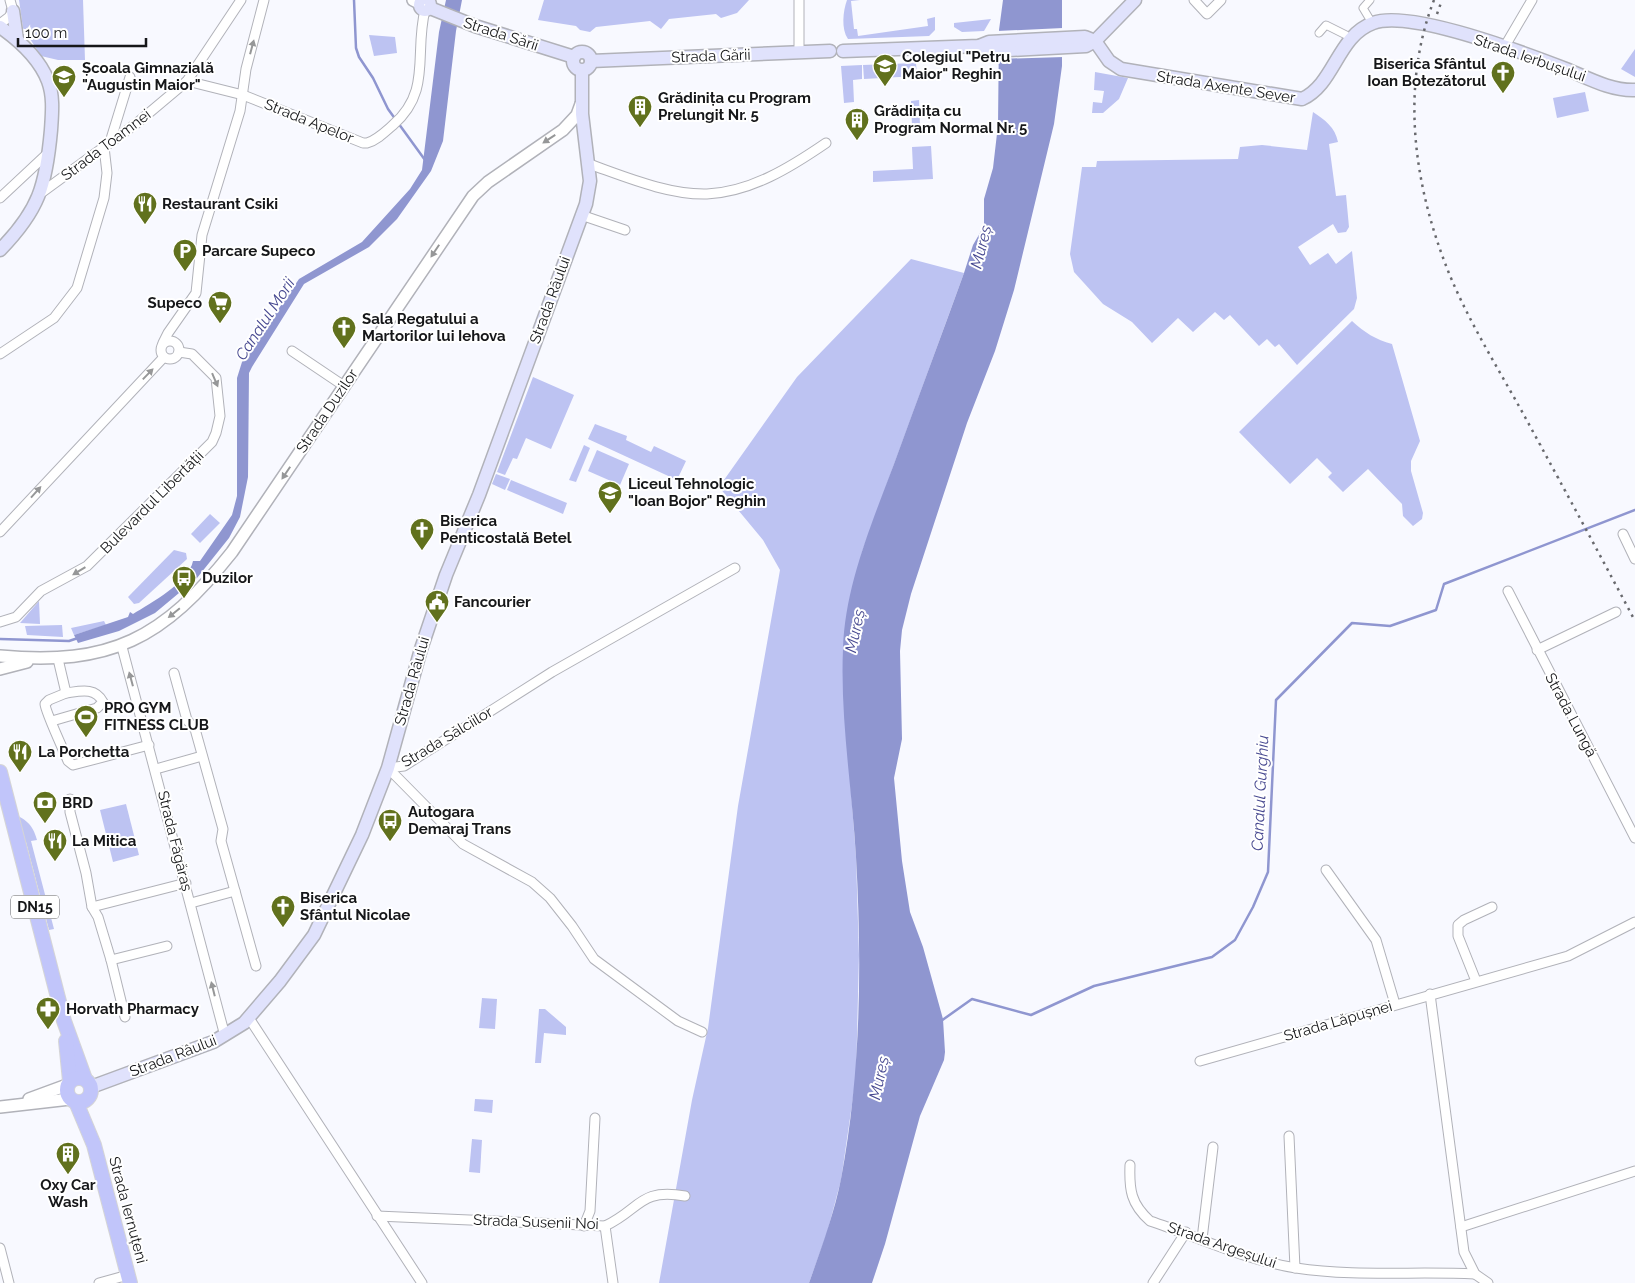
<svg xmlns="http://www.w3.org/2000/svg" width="1635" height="1283" viewBox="0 0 1635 1283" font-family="Raleway,sans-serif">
<rect width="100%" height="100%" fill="#f8f9ff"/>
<g fill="#bdc3f2">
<path d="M19 0H83L85 60H58L41 56 23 28Z"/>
<path d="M544 0H749L737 13 721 18 716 14 669 19 661 29 650 21 596 27 590 32 580 30 576 26 538 20Z"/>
<path d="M847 0H860L851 1 854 29H857L858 36 928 26 927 19 935 17V30L929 36 848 39C841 29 843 11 847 0Z"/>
<path d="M991 19 984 31 962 32 954 27V23Z"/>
<path d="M369 35 395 37 397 53 374 56Z"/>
<path d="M1635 49V77L1621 69Z"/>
<path d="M916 63 917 76 864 79 863 65Z"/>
<path d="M862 65V79L853 80 854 102 844 103 841 66Z"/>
<path d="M1095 72 1128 78 1119 99 1103 113H1092L1093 102 1102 103 1104 91 1094 90Z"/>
<path d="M1585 92 1589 111 1557 118 1553 98Z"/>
<path d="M919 100 920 126H912L911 101Z"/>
<path d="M1313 112C1325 120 1335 127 1338 142L1329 144 1336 196 1346 195 1349 227 1346 232 1338 233 1333 224 1298 247 1310 265 1328 253 1336 264 1352 251 1357 298 1354 309 1297 365 1279 344 1275 347 1267 339 1259 346 1230 315 1224 320 1215 312 1193 332 1178 318 1152 343 1132 322 1103 304 1074 272 1070 254 1082 167H1096L1097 161 1238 159 1240 147 1262 145 1307 150Z"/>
<path d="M931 146 933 179 873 182V171L913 169 912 147Z"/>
<path d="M911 259 964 273 862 552 844 699 856 857 859 955 856 1077 841 1180 827 1233 809 1283H659L692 1100 708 1028 738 806 780 570 763 540 719 487 797 377Z"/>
<path d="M1352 321C1364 332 1376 340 1392 344L1420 441 1411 461V471L1423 513 1422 519 1413 526 1403 516 1402 504 1368 469 1343 492 1328 477 1332 473 1317 458 1290 484 1239 432Z"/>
<path d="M533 377 574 395 551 449 526 438 517 459 513 458 505 475 497 472Z"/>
<path d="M595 424 627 436 626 440 651 452 654 446 686 461 677 480 588 439Z"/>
<path d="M584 445 590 448 576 482 569 480Z"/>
<path d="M597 450 629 464 620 485 588 471Z"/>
<path d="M496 474 510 479 505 490 492 484Z"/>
<path d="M511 480 567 503 563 514 507 490Z"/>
<path d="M210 514 220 523 200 543 191 534Z"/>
<path d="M174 550 186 553 187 559 139 603 134 604 128 597Z"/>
<path d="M39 601 40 624 20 623Z"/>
<path d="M104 621 106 625 74 635 71 628Z"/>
<path d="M62 625 63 637 27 635 25 626Z"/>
<path d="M126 804 139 855 113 862 100 810Z"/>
<path d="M10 813C25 818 33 824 37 840L31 841 54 929 49 930 26 842 18 844Z"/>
<path d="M482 998 497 999 495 1029 479 1028Z"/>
<path d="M539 1009H545L566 1027V1035L544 1033 541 1063H535Z"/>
<path d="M475 1099 493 1100 492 1113 474 1111Z"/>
<path d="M472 1139 482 1140 480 1173 469 1172Z"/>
</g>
<g fill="#8f96d0">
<path d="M446 0H462L456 31 443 141 431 171 397 219 369 247 304 284 252 367 249 373 248 477 240 517 229 538 197 578 155 613 119 631 78 643 74 635 128 617 130 612 133 614C151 603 189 582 193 561H200L232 515 237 496V378L242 362 299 279 362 242 410 189 422 170 439 32Z"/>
<path d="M1003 0H1062V66L1054 124 1014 290 995 351 967 423 911 594 902 630 900 651 902 739 894 778 902 861 910 912 923 947 943 1019 945 1052 944 1060 920 1116 885 1244 872 1283H809C821 1249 834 1214 841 1179 861 1073 862 964 856 857 852 788 840 718 843 649 845 585 872 523 894 464 917 400 941 337 964 273L973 245 984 226V199L993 168 998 125 999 30Z"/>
</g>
<path fill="#f8f9ff" d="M1063 28 1064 57 997 59V31Z"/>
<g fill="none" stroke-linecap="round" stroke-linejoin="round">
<g stroke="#8f96d0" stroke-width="2.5">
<path d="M354 0 356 48 359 57 373 78 388 109 425 160"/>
<path d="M0 639 69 641 78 638"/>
<path d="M941 1021 972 999 1031 1015 1094 986 1212 957 1235 940 1253 907 1268 872 1276 700 1352 623 1390 626 1436 610 1444 584 1635 510"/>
</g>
<defs>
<g id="pedestrian">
<path d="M1369 18 1363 8 1370 0"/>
<path d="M1319 33 1326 25 1346 35"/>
</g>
<g id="minor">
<path d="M799 0V53"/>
<path d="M1194 0 1207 14 1221 0"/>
<path d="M0 24 9 17 13 11 10 0"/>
<path d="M1505 46 1532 0"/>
<path d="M187 81 243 95 363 143H367C377 140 385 132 393 125 432 91 414 54 425 10"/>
<path d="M110 142 130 77"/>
<path d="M589 164C626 177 668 195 707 194 751 192 791 167 826 143"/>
<path d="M41 193 137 123 187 81 241 0"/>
<path d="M0 198 47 154"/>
<path d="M581 215 625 230"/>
<circle cx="170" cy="350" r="9"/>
<path d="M163 343 168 333 196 293 202 235 240 111 246 69 264 0"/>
<path d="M292 351 344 386"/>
<path d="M0 354 54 318 77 288 104 198 107 173 104 147"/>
<path d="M0 532 164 357"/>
<path d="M1623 534 1635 559"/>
<path d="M1508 591 1635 838"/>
<path d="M0 622 16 617 41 591 87 566 212 442 216 433 220 416 216 378 192 354 179 352"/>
<path d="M122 647 225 1036"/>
<path d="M1537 650 1616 612"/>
<path d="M174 673 187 720 195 729 223 829 221 841 256 966"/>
<path d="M66 693 49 700 45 704C45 711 64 751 68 761L73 765 149 745"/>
<path d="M52 721 97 708 103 702C95 687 81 691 66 693L58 659"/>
<path d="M388 768 463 844 532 882 550 898 572 926 594 959 678 1021 702 1032"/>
<path d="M388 768 404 766 552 672 735 568"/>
<path d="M156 769 202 756"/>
<path d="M70 799V812L86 873 92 907 98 917 111 960 125 1017"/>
<path d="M1326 870 1376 940 1395 1004"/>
<path d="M191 903 235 891"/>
<path d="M92 907 186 883"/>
<path d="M111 960 167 946"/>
<path d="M1476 981 1458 936V925L1464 920 1492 907"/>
<path d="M1430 994 1464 1252 1475 1274 1488 1283"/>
<path d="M249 1018 422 1283"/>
<path d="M1200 1061 1568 956 1635 922"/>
<path d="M1289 1136 1295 1268"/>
<path d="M1130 1165C1129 1190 1131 1204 1150 1221 1198 1237 1245 1260 1296 1268 1355 1277 1415 1271 1475 1274"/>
<path d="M377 1216 605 1226C641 1209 639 1188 685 1196"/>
<path d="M584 1226 590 1211 595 1118"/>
<path d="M605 1226 613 1283"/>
<path d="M1461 1227 1635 1171"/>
<path d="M1202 1239 1213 1147"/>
<path d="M0 1248 9 1283"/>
<path d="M99 1283 128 1275"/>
<path d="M1153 1283 1186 1232"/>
</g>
<g id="tertiary">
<path d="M413 0 421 4"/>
<path d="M0 656C111 666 163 639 232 552L473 196 488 182 563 130 577 115 581 104"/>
<path d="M0 669 27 662"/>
<path d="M29 1099 67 1085"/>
<path d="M0 1107 70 1099"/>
</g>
<g id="secondary">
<circle cx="425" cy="5" r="5"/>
<path d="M430 8 475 26 574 57"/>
<path d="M13 11 17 39"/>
<path d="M0 27C20 41 39 58 48 81 54 97 52 114 51 130 46 186 39 210 0 250"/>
<path d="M1095 41 1109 61 1121 69 1302 99C1335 84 1337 36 1373 23 1410 9 1527 54 1566 69 1588 78 1611 91 1635 90"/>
<path d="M979 46 990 51 1086 46 1095 41 1135 0"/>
<path d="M843 51 979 46 989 42 1085 37 1095 41"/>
<circle cx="582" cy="61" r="9"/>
<path d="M591 61 830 51"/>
<path d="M91 1087 213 1042 244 1023 280 981 314 935 362 835 388 768 421 649 446 575 479 495 586 204 590 181 582 114V71"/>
</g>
<g id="primary">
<path d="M0 772 64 1021 85 1079"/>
<path d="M66 1041 70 1081"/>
<circle cx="79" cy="1090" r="12"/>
<path d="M76 1102 94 1145 130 1283"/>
</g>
</defs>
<use href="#pedestrian" stroke="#b1b2b9" stroke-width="9"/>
<use href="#minor" stroke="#b1b2b9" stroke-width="11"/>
<use href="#tertiary" stroke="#b1b2b9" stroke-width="14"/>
<use href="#secondary" stroke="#b1b2b9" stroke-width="15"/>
<use href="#primary" stroke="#d5d5d6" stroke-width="16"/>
<use href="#pedestrian" stroke="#fff" stroke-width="7"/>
<use href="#minor" stroke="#fff" stroke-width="9"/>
<use href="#tertiary" stroke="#fff" stroke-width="11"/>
<use href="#secondary" stroke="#e0e2fc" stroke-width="12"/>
<use href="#primary" stroke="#c1c5fa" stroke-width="14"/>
<g stroke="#68696d" stroke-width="2.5" stroke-dasharray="2.5 5" stroke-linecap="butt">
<path d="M1434 0C1401 85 1413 179 1445 263 1464 314 1498 368 1525 417 1562 485 1599 553 1635 621"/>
<path d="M1437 14 1442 0"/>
</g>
</g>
<defs><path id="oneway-solid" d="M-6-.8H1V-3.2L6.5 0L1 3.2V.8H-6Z" transform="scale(1.25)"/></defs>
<g fill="#969798">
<use href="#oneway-solid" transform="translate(252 47) rotate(-75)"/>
<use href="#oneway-solid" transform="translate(549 139) rotate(147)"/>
<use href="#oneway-solid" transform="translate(435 251) rotate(124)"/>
<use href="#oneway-solid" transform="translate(148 374) rotate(-46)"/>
<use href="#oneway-solid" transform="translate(215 380) rotate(67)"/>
<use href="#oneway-solid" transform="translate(286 473) rotate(124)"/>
<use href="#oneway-solid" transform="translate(36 492) rotate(-48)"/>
<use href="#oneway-solid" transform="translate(79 571) rotate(149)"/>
<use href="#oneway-solid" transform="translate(174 613) rotate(141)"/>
<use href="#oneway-solid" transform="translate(131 679) rotate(-105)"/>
<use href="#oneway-solid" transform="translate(213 989) rotate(-104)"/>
</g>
<defs>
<symbol id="school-pin" viewBox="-11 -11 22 30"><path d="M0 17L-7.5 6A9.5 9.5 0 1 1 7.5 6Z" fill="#61711d" stroke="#fff"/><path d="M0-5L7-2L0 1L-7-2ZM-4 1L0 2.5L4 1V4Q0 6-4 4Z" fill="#fff"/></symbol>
<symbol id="church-pin" viewBox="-11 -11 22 30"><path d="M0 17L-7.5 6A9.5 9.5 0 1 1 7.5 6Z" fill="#61711d" stroke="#fff"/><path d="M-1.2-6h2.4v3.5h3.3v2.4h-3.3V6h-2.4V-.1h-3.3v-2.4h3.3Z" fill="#fff"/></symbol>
<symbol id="building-pin" viewBox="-11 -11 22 30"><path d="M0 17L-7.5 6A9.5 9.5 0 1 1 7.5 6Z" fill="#61711d" stroke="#fff"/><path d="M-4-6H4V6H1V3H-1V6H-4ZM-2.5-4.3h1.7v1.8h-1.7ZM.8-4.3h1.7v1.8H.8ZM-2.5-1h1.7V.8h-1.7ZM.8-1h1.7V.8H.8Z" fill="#fff"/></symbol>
<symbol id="restaurant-pin" viewBox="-11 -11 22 30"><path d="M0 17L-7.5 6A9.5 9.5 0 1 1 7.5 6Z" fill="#61711d" stroke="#fff"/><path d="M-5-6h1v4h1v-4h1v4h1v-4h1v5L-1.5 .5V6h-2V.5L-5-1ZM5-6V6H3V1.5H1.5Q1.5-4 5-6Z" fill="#fff"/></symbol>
<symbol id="parking-pin" viewBox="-11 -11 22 30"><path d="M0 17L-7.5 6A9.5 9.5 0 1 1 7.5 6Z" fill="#61711d" stroke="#fff"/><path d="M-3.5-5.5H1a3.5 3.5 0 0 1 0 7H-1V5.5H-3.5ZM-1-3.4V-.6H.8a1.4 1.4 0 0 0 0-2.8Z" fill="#fff"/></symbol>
<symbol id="supermarket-pin" viewBox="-11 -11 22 30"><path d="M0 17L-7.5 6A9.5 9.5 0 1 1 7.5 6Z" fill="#61711d" stroke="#fff"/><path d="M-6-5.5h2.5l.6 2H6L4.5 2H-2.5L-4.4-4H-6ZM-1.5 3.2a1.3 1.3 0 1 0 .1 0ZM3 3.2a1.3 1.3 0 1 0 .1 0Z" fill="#fff"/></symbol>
<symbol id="bus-pin" viewBox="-11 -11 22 30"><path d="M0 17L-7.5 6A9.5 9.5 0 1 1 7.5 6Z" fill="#61711d" stroke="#fff"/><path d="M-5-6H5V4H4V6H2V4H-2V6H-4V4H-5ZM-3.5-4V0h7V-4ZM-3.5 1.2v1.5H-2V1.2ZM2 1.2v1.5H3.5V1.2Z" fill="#fff"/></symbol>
<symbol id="civic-pin" viewBox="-11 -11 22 30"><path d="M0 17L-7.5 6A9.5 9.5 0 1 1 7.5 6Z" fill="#61711d" stroke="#fff"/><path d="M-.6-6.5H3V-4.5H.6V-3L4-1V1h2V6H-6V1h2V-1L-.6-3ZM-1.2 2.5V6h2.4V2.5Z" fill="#fff"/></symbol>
<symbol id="stadium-pin" viewBox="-11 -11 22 30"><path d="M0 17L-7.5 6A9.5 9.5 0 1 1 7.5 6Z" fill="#61711d" stroke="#fff"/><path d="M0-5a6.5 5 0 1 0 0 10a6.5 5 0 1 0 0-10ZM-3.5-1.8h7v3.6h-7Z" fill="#fff"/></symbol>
<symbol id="bank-pin" viewBox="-11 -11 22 30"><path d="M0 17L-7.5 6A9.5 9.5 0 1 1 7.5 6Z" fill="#61711d" stroke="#fff"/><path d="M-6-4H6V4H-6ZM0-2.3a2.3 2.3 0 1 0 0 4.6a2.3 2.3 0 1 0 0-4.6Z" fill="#fff"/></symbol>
<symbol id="pharmacy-pin" viewBox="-11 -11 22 30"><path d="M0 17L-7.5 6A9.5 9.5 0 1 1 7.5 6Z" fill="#61711d" stroke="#fff"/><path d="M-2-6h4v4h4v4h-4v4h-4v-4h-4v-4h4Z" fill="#fff"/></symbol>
</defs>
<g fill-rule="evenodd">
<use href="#school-pin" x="871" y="52" width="28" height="38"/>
<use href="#church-pin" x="1489" y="59" width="28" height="38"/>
<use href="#school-pin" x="50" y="63" width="28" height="38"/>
<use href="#building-pin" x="626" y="93" width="28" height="38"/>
<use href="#building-pin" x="843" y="106" width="28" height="38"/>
<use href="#restaurant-pin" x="131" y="190" width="28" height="38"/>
<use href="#parking-pin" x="171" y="237" width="28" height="38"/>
<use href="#supermarket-pin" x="206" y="289" width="28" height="38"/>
<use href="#church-pin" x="330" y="314" width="28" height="38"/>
<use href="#school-pin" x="596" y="479" width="28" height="38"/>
<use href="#church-pin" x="408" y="516" width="28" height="38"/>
<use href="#bus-pin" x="170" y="564" width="28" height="38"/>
<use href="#civic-pin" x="423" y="588" width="28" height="38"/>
<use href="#stadium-pin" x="72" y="703" width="28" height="38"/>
<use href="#restaurant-pin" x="6" y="738" width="28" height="38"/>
<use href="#bank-pin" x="31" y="789" width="28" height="38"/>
<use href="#bus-pin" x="376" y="807" width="28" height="38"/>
<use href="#restaurant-pin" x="41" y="827" width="28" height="38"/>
<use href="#church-pin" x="269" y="893" width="28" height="38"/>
<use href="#pharmacy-pin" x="34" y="995" width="28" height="38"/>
<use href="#building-pin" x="54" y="1140" width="28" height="38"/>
</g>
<g text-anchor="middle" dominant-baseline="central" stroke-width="4" stroke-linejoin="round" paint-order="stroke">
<rect fill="#fff" stroke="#5c5d5e" stroke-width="1" x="11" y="895.5" width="48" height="23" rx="4"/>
<g font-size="14" font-weight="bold" fill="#161719">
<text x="35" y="907">DN15</text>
</g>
<g font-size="15" fill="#161719" stroke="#fff">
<text transform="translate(501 34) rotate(18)">Strada Sării</text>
<text transform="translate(711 56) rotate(-2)">Strada Gării</text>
<text transform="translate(1530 58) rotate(19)">Strada Ierbușului</text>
<text transform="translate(1226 87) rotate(9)">Strada Axente Sever</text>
<text transform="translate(309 121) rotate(22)">Strada Apelor</text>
<text transform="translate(106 145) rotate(-37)">Strada Toamnei</text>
<text transform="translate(550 300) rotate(-70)">Strada Râului</text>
<text transform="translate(327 411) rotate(-56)">Strada Duzilor</text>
<text transform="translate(152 502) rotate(-45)">Bulevardul Libertății</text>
<text transform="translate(412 681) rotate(-74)">Strada Râului</text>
<text transform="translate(1571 715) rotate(62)">Strada Lungă</text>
<text transform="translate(447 737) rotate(-31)">Strada Sălciilor</text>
<text transform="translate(175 841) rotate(76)">Strada Făgăraș</text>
<text transform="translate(1338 1021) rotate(-16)">Strada Lăpușnei</text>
<text transform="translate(173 1056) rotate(-21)">Strada Râului</text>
<text transform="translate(128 1210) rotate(75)">Strada Iernuțeni</text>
<text transform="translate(536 1222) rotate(2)">Strada Susenii Noi</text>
<text transform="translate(1222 1245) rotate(19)">Strada Argeșului</text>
</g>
<g font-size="15" font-weight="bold" fill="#161719" stroke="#fff" text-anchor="start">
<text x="902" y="57">Colegiul "Petru<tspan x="902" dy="17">Maior" Reghin</tspan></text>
<text x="1486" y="64" text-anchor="end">Biserica Sfântul<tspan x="1486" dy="17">Ioan Botezătorul</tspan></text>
<text x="82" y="68">Școala Gimnazială<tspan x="82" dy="17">"Augustin Maior"</tspan></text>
<text x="658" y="98">Grădinița cu Program<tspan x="658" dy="17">Prelungit Nr. 5</tspan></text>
<text x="874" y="111">Grădinița cu<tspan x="874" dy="17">Program Normal Nr. 5</tspan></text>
<text x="162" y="204">Restaurant Csiki</text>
<text x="202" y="251">Parcare Supeco</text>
<text x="202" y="303" text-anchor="end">Supeco</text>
<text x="362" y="319">Sala Regatului a<tspan x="362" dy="17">Martorilor lui Iehova</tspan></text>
<text x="628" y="484">Liceul Tehnologic<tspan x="628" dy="17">"Ioan Bojor" Reghin</tspan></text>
<text x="440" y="521">Biserica<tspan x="440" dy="17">Penticostală Betel</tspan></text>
<text x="202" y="578">Duzilor</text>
<text x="454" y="602">Fancourier</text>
<text x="104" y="708">PRO GYM<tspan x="104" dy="17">FITNESS CLUB</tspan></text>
<text x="38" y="752">La Porchetta</text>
<text x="62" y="803">BRD</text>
<text x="408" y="812">Autogara<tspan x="408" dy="17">Demaraj Trans</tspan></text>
<text x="72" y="841">La Mitica</text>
<text x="300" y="898">Biserica<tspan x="300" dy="17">Sfântul Nicolae</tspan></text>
<text x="66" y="1009">Horvath Pharmacy</text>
<text x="68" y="1185" text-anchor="middle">Oxy Car<tspan x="68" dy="17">Wash</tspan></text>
</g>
<g font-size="16" font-style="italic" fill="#464890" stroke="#fff">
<text transform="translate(981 247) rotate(-76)">Mureș</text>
<text transform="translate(265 319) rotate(-57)">Canalul Morii</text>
<text transform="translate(855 631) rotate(-78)">Mureș</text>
<text transform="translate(1260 793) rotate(-87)">Canalul Gurghiu</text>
<text transform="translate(879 1078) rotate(-78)">Mureș</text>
</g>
</g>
<path d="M18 38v8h128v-8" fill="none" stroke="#161719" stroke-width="2.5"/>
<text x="25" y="38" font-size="15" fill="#161719" stroke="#ffffff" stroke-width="4" paint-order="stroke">100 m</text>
</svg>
